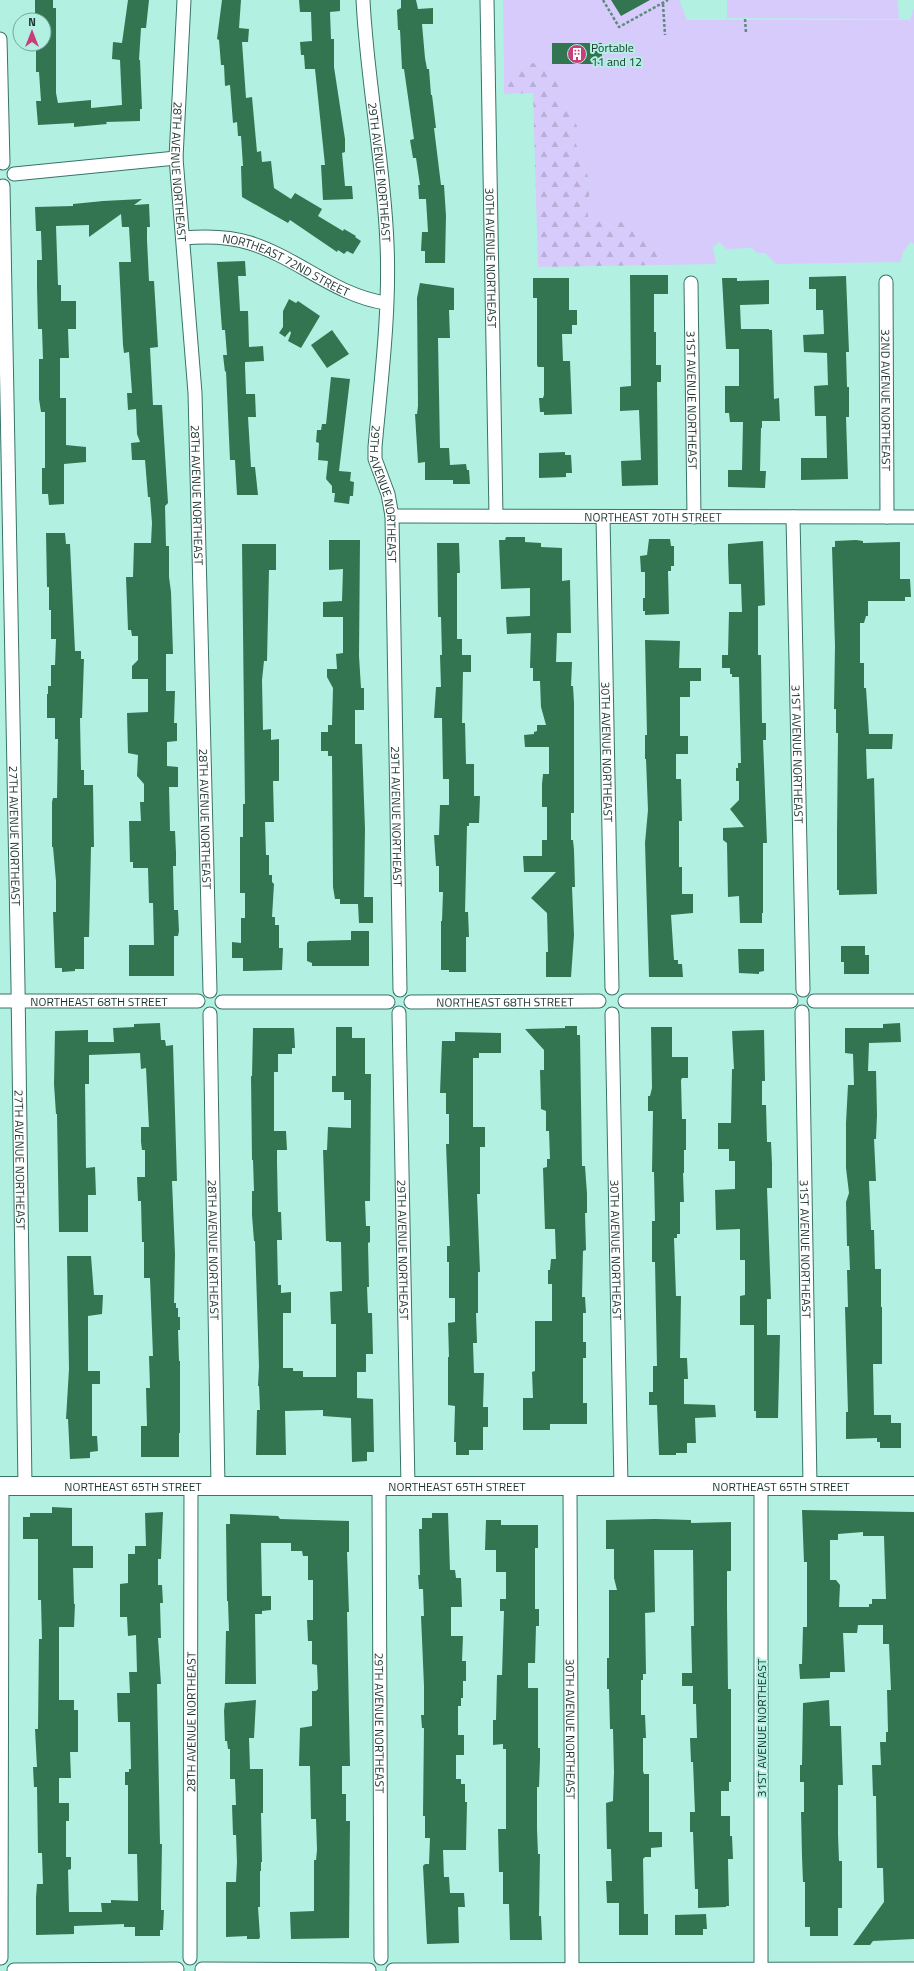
<svg xmlns="http://www.w3.org/2000/svg" width="914" height="1971" viewBox="0 0 914 1971" font-family="'Titillium Web',sans-serif">
<defs>
<pattern id="forest-firs" width="22" height="20" patternUnits="userSpaceOnUse"><rect width="22" height="20" fill="#d7cbfb"/><path d="M5 1l3.5 6h-7zM16 11l3.5 6h-7z" fill="#b8afd7"/></pattern>
</defs>
<rect width="100%" height="100%" fill="#b2f1e1"/>
<g fill="#d7cbfb">
<path d="M503 0H679L687 20H910L914 8V244L910 242 903 252 901 262 776 264 765 253H757L752 248 726 249 719 242 713 247 716 264 659 265 655 247 627 224 614 219 589 224 587 207 591 185 572 133 578 130 563 100 553 69 533 63 504 72Z"/>
<path d="M727 0H898L899 19 727 18Z"/>
</g>
<path fill="url(#forest-firs)" d="M533 63 553 69 563 100 579 130 572 133 591 185 587 207 589 223 614 219 627 224 655 247 659 265 538 267 533 93 504 94V72Z"/>
<g fill="#337551" fill-rule="evenodd">
<path d="M35 0H53V8H56V93L58 103 91 100V108L122 105 120 60 112 59 113 42 122 43 128 0H149L146 28H141L139 60H140L142 109H140V121L106 122 107 124 74 127V123L38 125 36 101H41L39 72H36V44H44V18H35Z"/>
<path d="M222 0H241L239 28 249 29 248 42H242L246 98 252 97 257 152 261 151 262 162 271 161 274 188 291 199 295 193 322 209 318 216 343 231 344 229 356 236 355 237 361 241 353 254 347 251 344 254 338 250 337 252 290 220 288 223 242 197 241 166H243L241 136H238L237 122 233 123 230 85 225 86 224 65H221L219 40 217 39Z"/>
<path d="M299 0H340V11L330 12 331 39H334V67L345 139V152L342 153 345 186H352L353 199 323 200 321 165H325L315 69H305L304 55H301L300 42 312 41 311 12H300Z"/>
<path d="M401 0H416L418 9 433 8V24H422L425 58 427 69H429L431 95H432L436 128H434L441 185H444L446 216 445 263H425V251H421L422 232H428L426 199H419L418 185H420L416 158H413L410 140 414 139 404 69H402L400 30H398L397 10 401 8Z"/>
<path d="M611 0H650L621 16Z"/>
<rect x="552" y="43" width="50" height="21"/>
<path d="M142 199 134 205 149 204 150 227H147V240L149 281H154L158 347 150 348 153 405H162L168 503 165 506 166 546H169V577L171 592 173 654H166V691H175L174 723H177V741L167 742V766L178 767V787H169L170 831H175L176 853V866H173L174 910H178L179 931 178 936H174V976H129V945H154L153 903H149L148 868H133V862H130L129 821H141L140 802H144V784L137 776 138 755 128 753 127 713 148 712V679H132V666L138 660V636H132L131 630H128L126 577H133L134 543H151L152 523 150 497H148L145 460H132L131 443 140 442 137 434 136 409 128 410 127 393H132L129 352 124 353 123 345 119 262H131L129 227H122L121 214 89 237V225L56 226 58 285H61V301H76V329H68L69 358H60V398H66V445L86 447V462L64 464V504L49 505 48 494H42V468H45V412H41L39 399V359H43L42 329H38L37 287V260H42L41 231H36L35 207 73 206V204L103 201Z"/>
<path d="M245 261 246 276H238L240 311H248L249 347 263 346 264 361 245 362V367L246 394H255L256 417H248L251 467H255L258 495H237L235 460H230L226 371 225 372 223 355H227L225 330H222L217 262Z"/>
<path d="M630 275H668V294H654V332H656V365H661V382H657L658 485 622 486 621 461 641 460 639 410 620 411V387L631 386Z"/>
<path d="M846 276 849 352H846L847 387H849V417H846L848 479 801 480V458H827L826 416H815L814 386 828 385 827 353 804 352 803 335 824 334 823 310H816V289H809V277Z"/>
<path d="M533 278H569V310H577V325H572V334H562L563 361H570L572 414 544 415V412H540L539 398H543L544 395V367H538L537 365V298H533Z"/>
<path d="M722 278H737V281L769 280V304L740 305 741 329H769V330H772L774 399 779 398 780 421H762V428H761L760 471H766L765 488 728 487V470H742L743 422H730L729 413H725V386H739V349H726Z"/>
<path d="M420 283 454 288V310H449L450 338H438L440 448H449L450 465 466 464 467 470H469L470 484H453V480H425V462L418 463 415 414H417L418 406 417 298Z"/>
<path d="M289 299 296 303 298 301 320 316 301 348 288 341 291 333 290 331 285 337 279 333 283 327V311Z"/>
<path d="M332 330 349 354 327 368 311 345Z"/>
<path d="M331 377 350 379 339 471 351 472 350 481 354 482 353 496H350L349 504 334 502 335 493H332V486L326 479 328 461 318 460 319 443 316 442 317 430H321L322 424H326Z"/>
<path d="M565 452V455H571L572 473H566V477L539 478V453Z"/>
<path d="M46 533H65L66 544H70L75 651H81V659H84L82 718H80L81 770H84V785H93L94 847H91L89 937H84V969H75V971L62 972V968H55L53 912H56V881L53 847H52V802L53 798H57L58 739H55V718H47V694H48V686H51V665H55L56 639H51V610H49V587H47Z"/>
<path d="M506 537H525V542L541 543V547L562 548V581L570 580 571 633H557L556 662H572L571 686H573L574 703V813H571V840H573L574 850 575 887H572L574 935 571 977H546V952H548L547 913 531 898 556 872H524L523 856H542V840H547V807H542V784L543 774H549V747H525L524 735 534 734V732L537 731V725H546L541 707 540 681H533V668H530L531 633 507 634 506 617 530 616V588L501 589 499 540H505Z"/>
<path d="M649 539H670L671 546H674V566H671V571H668L669 614 645 615V611H643V598H645V572H641L640 556 647 555Z"/>
<path d="M329 540H360L359 656 361 688H364V710H355V744H362L365 829 364 897H373V923H359L358 904H340V899H335L333 887 332 756H328V751H321V732H328V725H332L333 688 327 677V669H337L336 654 343 653V617H323V602L342 601 343 569 329 570Z"/>
<path d="M856 540 863 541V543L900 542V579H910L911 597H905V601H868V616H866L864 623H860V663H864V688H866L869 734H893L892 749H866L867 779 874 778 877 894 839 895V890H837V833L838 733H836V709H834L835 646 832 547H835V541Z"/>
<path d="M763 541 765 605 758 606V655H761L762 723H766V740H763L767 843H763V913H762V923H740L739 896 728 897 727 843 723 840V828L744 827 730 809 739 800V781H736V768H738V763H741L739 677H732V674H730V668H722V655H728L729 612H742L741 584H729L728 555V544Z"/>
<path d="M437 543H459L460 573H457V639H462V655H471V672H463L462 723H465L466 764H474V796H480L479 823H469V826H467L465 912H468L469 937H466V972H449V970H441V921H442L443 892H439V866H436L434 835H439L440 805H449V779H443L442 718H434L436 687H441L440 655H442L441 617H438Z"/>
<path d="M242 544H276V570H269L267 661H264L262 680 263 730 271 729V740L279 739V781H273L274 822H265L266 855H269V875H272V882L274 884 272 917H275V925H279V948H283L282 970 243 971V958H232V942L241 943V918H245V893H240V837H243V804H245Z"/>
<path d="M645 640 680 641 679 668H701V681H690V697H680V736H688V754H676V779H681L682 821H679V867H682V894H693V913L671 915 674 960H678V964H682L683 977H649L645 843 648 810 646 759H645V735H647Z"/>
<path d="M351 931H369V966H312V963L307 961V943L309 941 351 940Z"/>
<path d="M841 946H865V955H869V974H844V962H841Z"/>
<path d="M738 949H764V971L759 972V974L739 973Z"/>
<path d="M160 1023 161 1040H165L166 1046 173 1045 177 1181H172L175 1254 174 1303H176V1308H178V1317H180V1330H178L179 1361H180V1433H179V1457H141V1426H147L146 1388H150L149 1356H153L150 1278H144V1242H142L141 1201H138L137 1177H145V1150H142L141 1142V1127H149L146 1068 141 1069 140 1053 89 1055V1084H85L86 1168 95 1167 96 1195H88V1232H59L57 1114H56L54 1084 55 1031 88 1030V1042H114L113 1028 134 1027V1024Z"/>
<path d="M900 1023 901 1042 869 1043 868 1071H876L877 1115 876 1139H874L876 1181H869L871 1230H874L875 1269H881V1307H882V1364H873L874 1415H891V1423H901V1448H880V1442H877V1438L846 1439V1412H848L845 1307H848L847 1270H850L849 1246H847L846 1202 849 1193 846 1168V1123L848 1085H854L853 1054 845 1053V1028H883V1024Z"/>
<path d="M565 1026H577V1035H580L582 1166H585L587 1194V1213H585L586 1250 583 1251 582 1297H585L586 1313H583V1342H586V1358H583V1403H587V1424H550V1430H523V1398H533L532 1372 535 1371V1321H552V1284H548V1270H550L551 1259H556L555 1229H545L543 1168 547 1167V1159H550L549 1131H546V1111L541 1109 540 1070H544V1050L525 1029 565 1028Z"/>
<path d="M336 1027H352V1038H365V1074H371L370 1201H365L366 1226H370V1242L368 1243 369 1287H367L368 1313H372L373 1354H366V1372H357V1398L373 1399 374 1452H367V1461L352 1462 351 1418 323 1416V1410L285 1411 286 1455H256L257 1410H260L259 1386H258L259 1366 255 1241H254L252 1215V1191H254L253 1160H252L251 1076H252L253 1028H294L295 1048H292V1054H278V1072H274V1131H286L287 1150H277V1162L278 1212H281L282 1240H277L278 1285H281V1293L291 1292V1313H283V1368H293V1371H303V1377H336V1324H331L330 1292 342 1291 341 1242H329V1241H326L323 1150H327L328 1127 351 1128V1100H344V1092H332V1076H336Z"/>
<path d="M651 1027H672V1057H688V1078H682L681 1080 682 1119H686V1150H684V1173H683L684 1202H680V1234H677V1238H674L676 1296H681L680 1358H687L688 1379H684V1404L715 1405 716 1417 695 1418 696 1443H687V1453H676V1455H659L657 1405H649V1392H653V1366H657L655 1262H652V1221H655L654 1172H652L653 1111H648V1096H650L652 1088Z"/>
<path d="M764 1030 765 1081H762V1105H766L767 1142H771L772 1164V1188H767L771 1299H767V1335H780L778 1418H756V1411H754V1325H740V1296L745 1295V1260H740V1229L716 1230 715 1190 735 1189V1161H729V1149H718V1123H731L732 1069H734L732 1031Z"/>
<path d="M455 1032 501 1033V1053H479V1058H473V1127H485V1147H480V1194H477L480 1272H478V1313H476L477 1343H473L474 1373H484L483 1407H488V1427H483V1450H469V1455H456V1442H454L455 1406 448 1405V1357H449L448 1323 455 1322V1298H449V1262H447V1246H450L446 1144H449V1114H446V1093H440L442 1041H455Z"/>
<path d="M67 1256H91L94 1295H103L102 1314 88 1316V1371H100V1384H92V1436H97L98 1451 90 1452V1458L70 1459 68 1419H66L69 1369Z"/>
<path d="M52 1507 72 1508V1546H93V1568H73L74 1604H75L74 1627H59V1700H74V1710H78V1752H70L71 1778H59V1803H69V1821H66V1857H71V1869L68 1870 69 1912H102L101 1903H111V1900L138 1901 137 1854H128V1785H125V1772H129V1769H131L130 1722H118L117 1693H130L129 1672H137L136 1635 128 1636 127 1617H120V1584L128 1583V1554H135V1546H146L145 1513 163 1512 161 1559H158V1585H162L163 1603H160L161 1638H158L161 1684H157L160 1844H162L161 1901V1910H164L163 1930H160V1936H135V1927H124V1924L74 1926V1934L36 1935V1897L37 1884H43L42 1853H38L37 1787H34L33 1767H37L35 1729H38L39 1639H42L41 1600H38V1539H23V1517H30V1513H52Z"/>
<path d="M802 1510 914 1512V1939L873 1941 870 1945H853L884 1902 883 1868H877L876 1796H873L872 1765H881L880 1742H886V1732H888L887 1690H891L889 1644H883V1625H858L857 1633H843L845 1672H830V1678L800 1679 799 1664H802L803 1627H807V1562H804ZM863 1532V1536H884L886 1599H872V1604H869V1607H839L840 1585 836 1580H830V1540H838V1534Z"/>
<path d="M432 1513H448L450 1570H455L456 1578H461L462 1607H451V1636H463L462 1661H466V1681H463V1698H461V1706H458V1735H464V1755H456V1779H461V1784H465V1802H467L466 1850H443L444 1877H449L450 1893H464L465 1907H458L459 1943 427 1944 423 1866 425 1864H429L430 1838H425V1816H423L424 1728H422L421 1715H424V1686L421 1616H424L423 1589H419L418 1575H420L419 1529H422V1518H432Z"/>
<path d="M230 1514 278 1516 280 1519 349 1521V1552H347L349 1612H347L350 1766H342V1794H346V1821H350L349 1938 291 1939 290 1912 314 1911V1860H316L317 1850 316 1819H311L310 1766H299L300 1728 312 1726V1691H316L318 1689 317 1665 312 1664V1641H308L307 1620H313V1580H308V1556H303L302 1551H291V1543H261L262 1596H271V1610L262 1611V1614H255L256 1684H225L226 1631H229L228 1601H227L226 1524H230Z"/>
<path d="M655 1519 691 1520V1523L731 1522V1571H727V1606L728 1689H731V1782H729V1791H721V1816H730V1836H732L733 1859H728L729 1906H726V1907L698 1908V1889H695L693 1832H690V1812H695L693 1762H691L690 1738H697L696 1704H693V1686H682V1673H692L691 1626H694L693 1550H654L655 1612 645 1613 646 1674H643V1680H641V1715H645L646 1738H643V1771L644 1774H649V1832H662V1847L651 1848V1857H645L643 1859 644 1914H648V1935H619V1903H607L606 1881H612L611 1849H607L606 1803 613 1801 614 1772 613 1729H610L609 1689H607V1658H609V1590H617L614 1578V1549H606V1520Z"/>
<path d="M486 1520H501V1525H538V1548H535V1609H539V1626H536L535 1663H528V1688H538V1748H540V1759L539 1787H537V1829L538 1854H540L539 1916H541L542 1940H510L509 1904H503V1872H499L498 1829H506V1749H503V1744L493 1745V1720H496L497 1675H502L504 1611H500V1599H506V1572H496V1550H485Z"/>
<path d="M256 1700 254 1738H249L250 1769H263V1813H261L262 1862H261V1871H260V1907H258L260 1937 259 1939H247V1936L226 1937V1882H236L237 1862 236 1835H233L232 1805H236L235 1779H230V1749H228L227 1741H225L224 1711 225 1703Z"/>
<path d="M829 1700 830 1726H841L843 1785H838V1835L839 1861H842V1908H838V1936H810V1927H805V1882H803L802 1857 801 1812H804V1782H800V1765H802L803 1703Z"/>
<path d="M706 1914 707 1929H703V1935H675V1915Z"/>
</g>
<g fill="none" stroke-linecap="round" stroke-linejoin="round">
<defs>
<g id="minor">
<path id="s1" d="M184 0 176 158 195 393 210 991"/>
<path id="s2" d="M363 0C367 82 384 163 387 244 390 312 381 380 375 447V459L388 494 392 516 400 990"/>
<path id="s3" d="M487 0 496 516"/>
<path d="M0 39 3 163"/>
<path d="M14 174 176 158"/>
<path id="s4" d="M3 186 18 986 25 1486"/>
<path id="s5" d="M183 238C205 236 228 236 250 243 298 258 336 296 386 303"/>
<path id="s6" d="M886 282 887 517"/>
<path id="s7" d="M691 283 694 517"/>
<path id="s8" d="M392 516 914 517"/>
<path id="s9" d="M603 517 612 988"/>
<path id="s10" d="M793 517 803 990"/>
<path id="s11" d="M0 1001H198"/>
<path d="M625 1001H791"/>
<path d="M814 1001H914"/>
<path d="M222 1002H388"/>
<path id="s12" d="M411 1002 599 1001"/>
<path id="s13" d="M802 1012 810 1485"/>
<path id="s14" d="M399 1013 408 1487"/>
<path id="s15" d="M210 1014 218 1487"/>
<path id="s16" d="M612 1014 621 1487"/>
<path id="s17" d="M379 1487 381 1958"/>
<path id="s18" d="M570 1487 572 1971"/>
<path d="M1 1958 2 1486"/>
<path id="s19" d="M190 1958 191 1486"/>
<path d="M202 1969 369 1970"/>
<path d="M14 1970 177 1969"/>
<path d="M393 1970 914 1969"/>
<path d="M761 1971V1486"/>
</g>
<g id="secondary">
<path id="s20" d="M0 1486H914"/>
</g>
</defs>
<use href="#minor" stroke="#387467" stroke-width="15"/>
<use href="#secondary" stroke="#387467" stroke-width="20"/>
<g stroke="#5f8a7f" stroke-width="2.5" stroke-dasharray="3 2" stroke-linecap="butt">
<path d="M603 0 619 27 668 0"/>
<path d="M663 4 665 35"/>
<path d="M745 19 746 33"/>
</g>
<use href="#minor" stroke="#fff" stroke-width="13"/>
<use href="#secondary" stroke="#fff" stroke-width="18"/>
</g>
<defs>
<symbol id="building-disc" viewBox="-11 -11 22 22"><circle r="9.5" fill="#c73e7b" stroke="#b2f1e1"/><path d="M-4-6H4V6H1V3H-1V6H-4ZM-2.5-4.3h1.7v1.8h-1.7ZM.8-4.3h1.7v1.8H.8ZM-2.5-1h1.7V.8h-1.7ZM.8-1h1.7V.8H.8Z" fill="#fff"/></symbol>
</defs>
<g fill-rule="evenodd">
<use href="#building-disc" x="566" y="43" width="22" height="22"/>
</g>
<g text-anchor="middle" dominant-baseline="central" stroke-width="4" stroke-linejoin="round" paint-order="stroke">
<g font-size="12" fill="#1b342e" stroke="#b2f1e1" text-anchor="start">
<text x="591" y="47">Portable<tspan x="591" dy="14">11 and 12</tspan></text>
</g>
<g font-size="12" fill="#1b342e" stroke="#b2f1e1">
<text stroke="none"><textPath href="#s1" startOffset="172">28TH AVENUE NORTHEAST</textPath></text>
<text stroke="none"><textPath href="#s2" startOffset="173">29TH AVENUE NORTHEAST</textPath></text>
<text stroke="none"><textPath href="#s3" startOffset="258">30TH AVENUE NORTHEAST</textPath></text>
<text stroke="none"><textPath href="#s5" startOffset="109">NORTHEAST 72ND STREET</textPath></text>
<text stroke="none"><textPath href="#s7" startOffset="117">31ST AVENUE NORTHEAST</textPath></text>
<text stroke="none"><textPath href="#s6" startOffset="118">32ND AVENUE NORTHEAST</textPath></text>
<text stroke="none"><textPath href="#s2" startOffset="497">29TH AVENUE NORTHEAST</textPath></text>
<text stroke="none"><textPath href="#s1" startOffset="496">28TH AVENUE NORTHEAST</textPath></text>
<text stroke="none"><textPath href="#s8" startOffset="261">NORTHEAST 70TH STREET</textPath></text>
<text stroke="none"><textPath href="#s9" startOffset="235">30TH AVENUE NORTHEAST</textPath></text>
<text stroke="none"><textPath href="#s10" startOffset="237">31ST AVENUE NORTHEAST</textPath></text>
<text stroke="none"><textPath href="#s2" startOffset="821">29TH AVENUE NORTHEAST</textPath></text>
<text stroke="none"><textPath href="#s1" startOffset="820">28TH AVENUE NORTHEAST</textPath></text>
<text stroke="none"><textPath href="#s4" startOffset="650">27TH AVENUE NORTHEAST</textPath></text>
<text stroke="none"><textPath href="#s11" startOffset="99">NORTHEAST 68TH STREET</textPath></text>
<text stroke="none"><textPath href="#s12" startOffset="94">NORTHEAST 68TH STREET</textPath></text>
<text stroke="none"><textPath href="#s4" startOffset="974">27TH AVENUE NORTHEAST</textPath></text>
<text stroke="none"><textPath href="#s13" startOffset="237">31ST AVENUE NORTHEAST</textPath></text>
<text stroke="none"><textPath href="#s15" startOffset="236">28TH AVENUE NORTHEAST</textPath></text>
<text stroke="none"><textPath href="#s14" startOffset="237">29TH AVENUE NORTHEAST</textPath></text>
<text stroke="none"><textPath href="#s16" startOffset="236">30TH AVENUE NORTHEAST</textPath></text>
<text stroke="none"><textPath href="#s20" startOffset="133">NORTHEAST 65TH STREET</textPath></text>
<text stroke="none"><textPath href="#s20" startOffset="781">NORTHEAST 65TH STREET</textPath></text>
<text stroke="none"><textPath href="#s20" startOffset="457">NORTHEAST 65TH STREET</textPath></text>
<text stroke="none"><textPath href="#s19" startOffset="236">28TH AVENUE NORTHEAST</textPath></text>
<text stroke="none"><textPath href="#s17" startOffset="236">29TH AVENUE NORTHEAST</textPath></text>
<text transform="translate(761 1728) rotate(-90)">31ST AVENUE NORTHEAST</text>
<text stroke="none"><textPath href="#s18" startOffset="242">30TH AVENUE NORTHEAST</textPath></text>
</g>
</g>
<g transform="translate(32 32)"><circle r="19" fill="#b2f1e1" stroke="#76a599"/>
<path d="M0-3L7 15L0 10L-7 15Z" fill="#c73e7b"/>
<text y="-6" font-size="11" font-weight="bold" text-anchor="middle" fill="#1b342e">N</text>
</g>
</svg>
